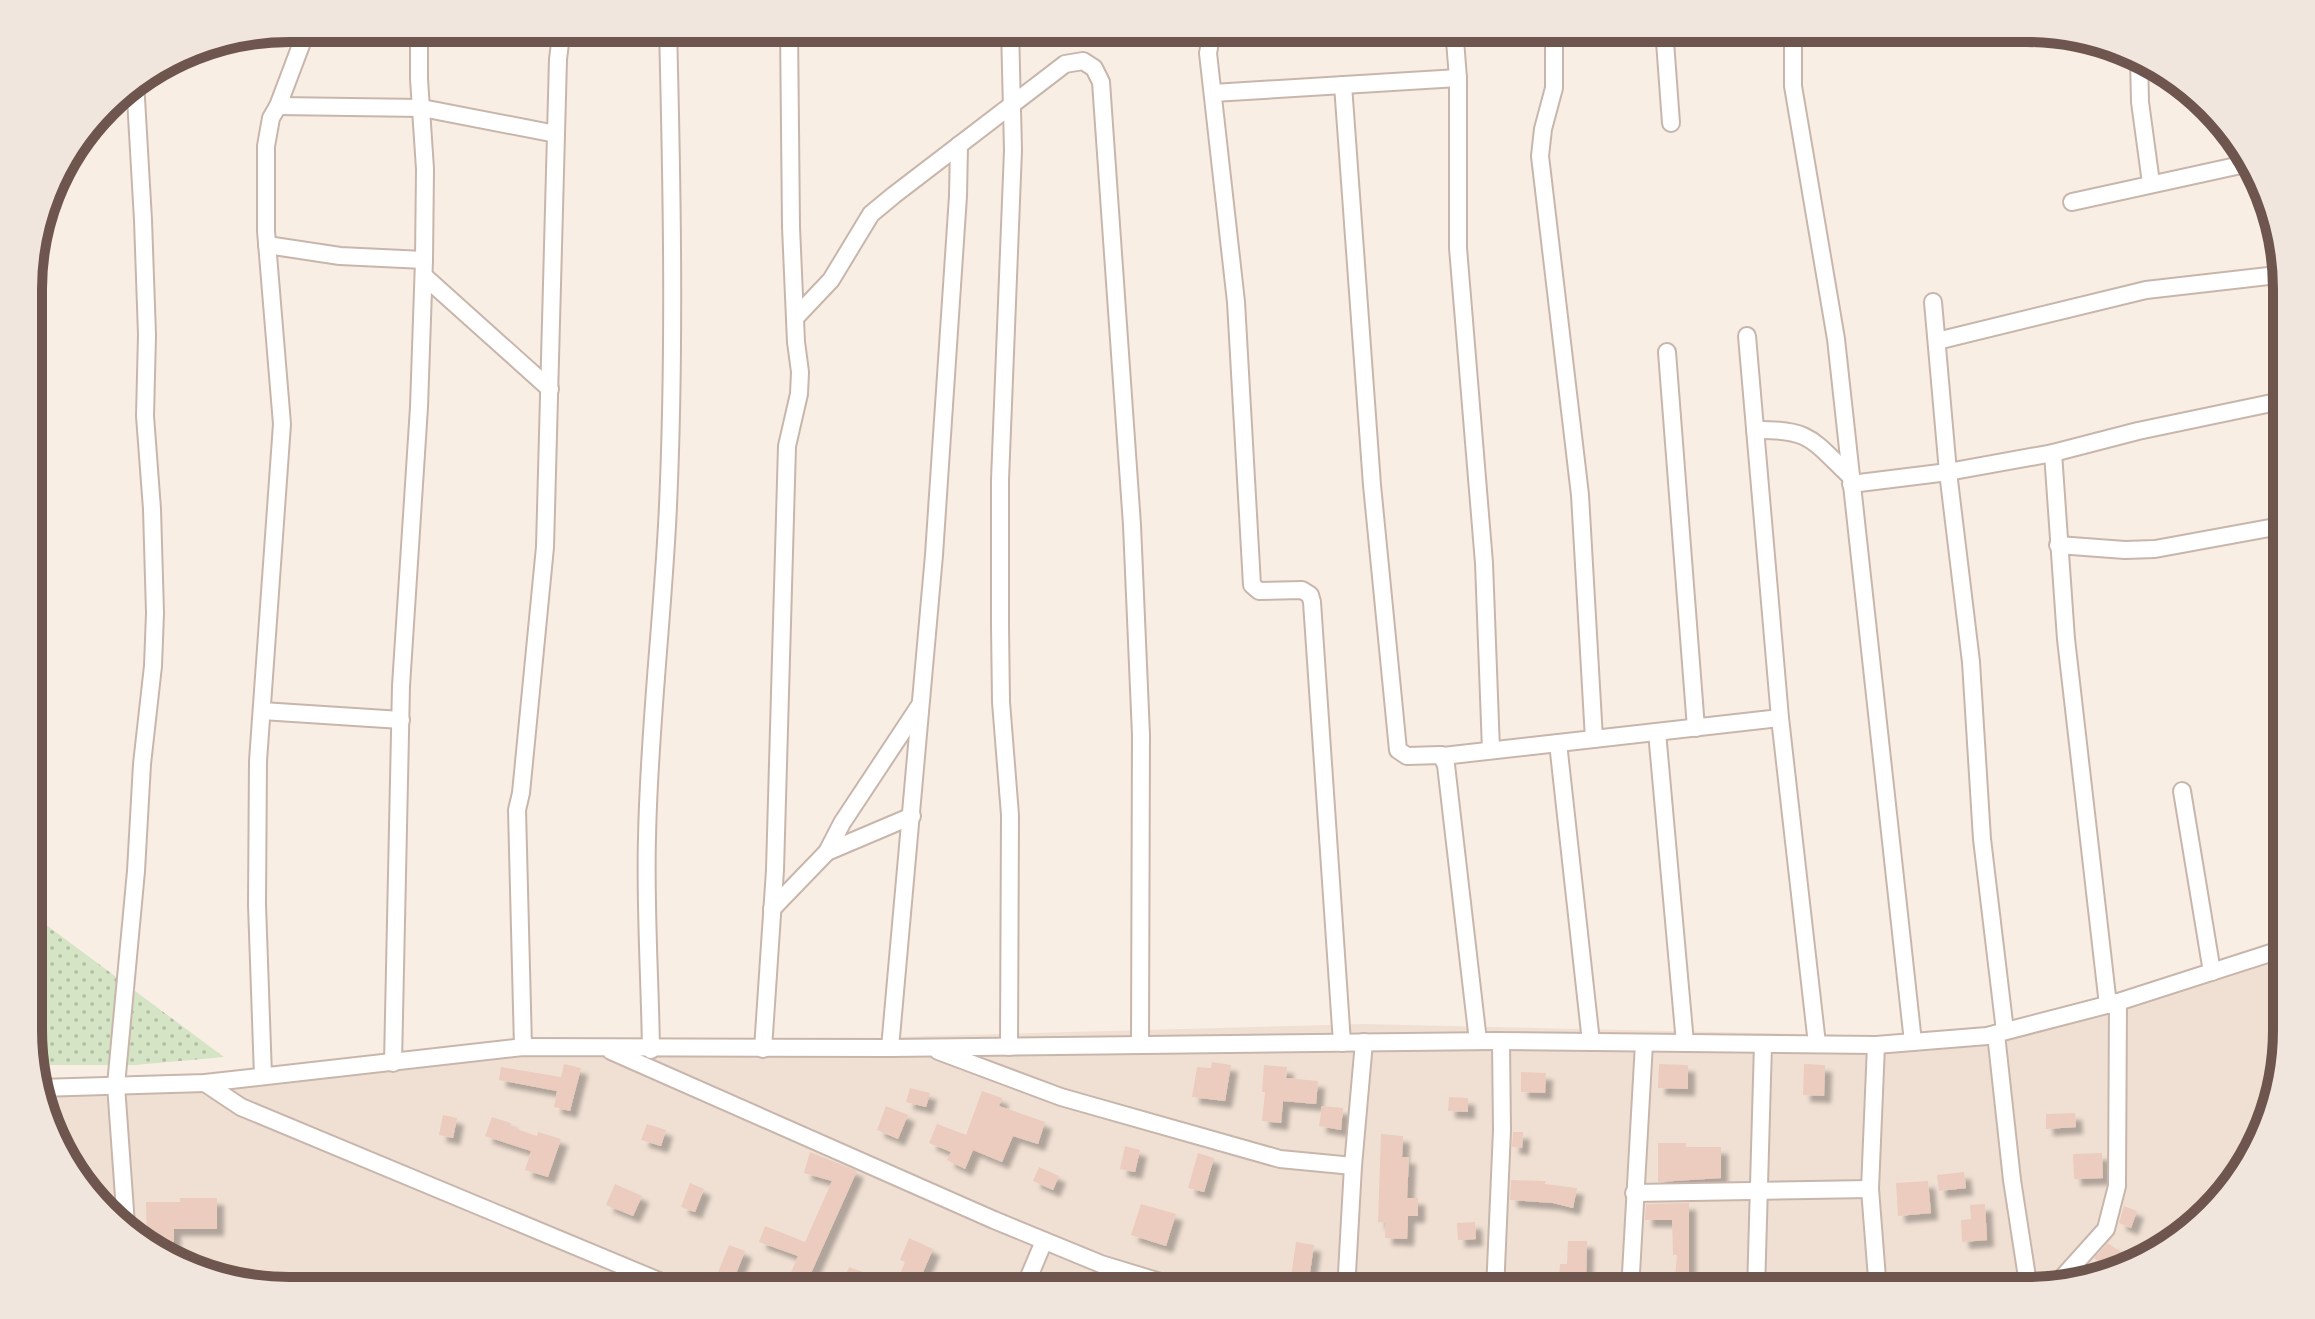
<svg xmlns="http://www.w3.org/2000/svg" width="2315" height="1319" viewBox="0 0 2315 1319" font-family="'Noto Sans',sans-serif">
<defs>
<pattern id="grass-dots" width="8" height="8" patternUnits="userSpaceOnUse" patternTransform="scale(2)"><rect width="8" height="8" fill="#d5e4c4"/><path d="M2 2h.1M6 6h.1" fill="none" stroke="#b1bca1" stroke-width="1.8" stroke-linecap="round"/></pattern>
<filter id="shadow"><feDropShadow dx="7" dy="7" stdDeviation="2" flood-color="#0004"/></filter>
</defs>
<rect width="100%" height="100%" fill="#f9eee4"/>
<path fill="#f0e0d3" d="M2286 939V1047L2252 1160 2171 1247 2043 1290 289 1291 159 1256 72 1175 38 1085 232 1083 601 1050 927 1036 1365 1024 1885 1036 1996 1027 2125 992Z"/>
<path fill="url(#grass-dots)" d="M30 913 224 1057 135 1065H31Z"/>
<g fill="#ebccbf" filter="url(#shadow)">
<path d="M1212 1062 1231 1065 1225 1101 1192 1097 1197 1067 1211 1068Z"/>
<path d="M564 1064 581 1068 570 1111 554 1107 557 1091 499 1080 501 1067 561 1077Z"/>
<path d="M1659 1064 1688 1065V1089L1658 1088Z"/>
<path d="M1804 1064 1825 1065 1824 1096 1803 1095Z"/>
<path d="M1264 1065 1287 1067 1286 1078 1318 1081 1316 1104 1283 1101 1281 1123 1262 1121 1265 1092H1262Z"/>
<path d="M1521 1072 1546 1073 1545 1093 1521 1092Z"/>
<path d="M910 1088 930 1093 926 1107 906 1102Z"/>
<path d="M982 1091 1002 1098 999 1106 1045 1122 1038 1144 1013 1136 1002 1162 973 1150 965 1169 947 1160 951 1152 929 1143 937 1124 966 1135Z"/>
<path d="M1449 1097 1468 1098V1112L1448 1111Z"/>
<path d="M886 1106 908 1115 898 1139 877 1130Z"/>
<path d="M1322 1106 1343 1108 1341 1130 1319 1126Z"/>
<path d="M2075 1113 2076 1127 2046 1129V1114Z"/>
<path d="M443 1115 457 1118 453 1138 439 1135Z"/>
<path d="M492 1117 511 1123 510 1127 537 1136 538 1132 561 1139 548 1177 525 1170 531 1151 485 1136Z"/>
<path d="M647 1124 666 1130 661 1146 641 1140Z"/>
<path d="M1513 1132H1523L1522 1148 1512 1147Z"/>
<path d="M1381 1134 1403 1136 1402 1157H1409L1407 1198H1418V1216H1408L1407 1239 1385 1238 1386 1223 1378 1222Z"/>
<path d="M1658 1143H1686V1147H1721V1178L1658 1182Z"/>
<path d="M1125 1146 1140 1150 1135 1172 1120 1169Z"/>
<path d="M810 1152 857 1171 803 1291H783L798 1256 759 1242 765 1226 805 1242 832 1181 804 1173Z"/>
<path d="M1198 1153 1214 1158 1204 1192 1188 1188Z"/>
<path d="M2102 1153 2103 1178 2074 1179 2073 1154Z"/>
<path d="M1039 1167 1059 1176 1053 1190 1033 1181Z"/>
<path d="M1964 1172 1966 1188 1939 1191 1937 1175Z"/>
<path d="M1511 1180 1546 1181 1545 1184 1577 1188 1573 1208 1553 1203 1510 1200Z"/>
<path d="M1928 1181 1931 1213 1898 1216 1896 1183Z"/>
<path d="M690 1183 704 1189 695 1212 681 1207Z"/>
<path d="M615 1184 642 1196 633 1216 606 1205Z"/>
<path d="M180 1198H217V1229H174V1242H147L146 1202H180Z"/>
<path d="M1689 1203V1288H1674L1677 1255H1673L1672 1220H1645L1646 1204Z"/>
<path d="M1141 1204 1176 1214 1166 1246 1131 1235Z"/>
<path d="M1985 1204 1987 1240 1962 1242 1961 1220 1971 1219 1970 1205Z"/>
<path d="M2124 1206 2137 1211 2131 1228 2119 1223Z"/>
<path d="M1475 1222 1476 1239 1458 1240 1457 1223Z"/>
<path d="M909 1238 933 1249 915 1291 895 1287 905 1262 900 1260Z"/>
<path d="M1568 1241H1587L1586 1281 1559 1280 1560 1264H1567Z"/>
<path d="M1296 1242 1314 1245 1309 1279 1291 1277Z"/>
<path d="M2108 1243 2123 1254 2114 1266 2108 1268 2094 1258Z"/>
<path d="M729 1245 745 1251 734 1279 718 1272Z"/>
<path d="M849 1267 866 1273 859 1291 841 1287Z"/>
<path d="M1364 1273 1418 1274V1289L1363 1288Z"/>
</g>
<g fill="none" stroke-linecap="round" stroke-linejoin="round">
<defs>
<g id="minor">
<path d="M1221 28 1211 37 1208 53 1236 302 1252 585 1259 591 1302 590 1310 595 1312 602 1342 1043"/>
<path d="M1454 28 1458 78V248L1484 563 1491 750"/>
<path d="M1554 28V88L1543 129 1540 156 1580 495 1594 739"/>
<path d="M1664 28 1671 123"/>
<path d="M1793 28V86L1836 339 1913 1042"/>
<path d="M2139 58 2140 102 2151 183"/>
<path d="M1343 85 1372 485 1398 750 1407 756 1441 755 1446 765 1478 1041"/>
<path d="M1213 93 1458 78"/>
<path d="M278 106 422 108 556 134"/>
<path d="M2072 202 2250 163"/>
<path d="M267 245 340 256 424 260"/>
<path d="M424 276 550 389"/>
<path d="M1933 302 1948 472 1971 662 1982 839 2005 1031"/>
<path d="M795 318 831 280 871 214 894 195 1065 64 1083 61 1094 68 1101 82 1132 525 1141 735 1140 1045"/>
<path d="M1747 336 1780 718 1817 1044"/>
<path d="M1937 341 2146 290 2286 274"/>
<path d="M1667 352 1696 728"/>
<path d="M1755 430C1811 429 1812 440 1850 476"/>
<path d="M2053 453 2066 639 2108 1005"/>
<path d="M1851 484 1948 472 2053 453 2138 431 2286 400"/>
<path d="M2281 527 2286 573"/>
<path d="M2058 545 2125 550 2155 549 2286 525"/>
<path d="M262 711 401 720"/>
<path d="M1657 732 1685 1043"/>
<path d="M1558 743 1591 1042"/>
<path d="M1443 756 1780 718"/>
<path d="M2182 791 2212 972"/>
<path d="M827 852 912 816"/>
<path d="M772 909 827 852 842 823 920 705"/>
<path d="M1996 1034 2012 1180 2029 1290"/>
<path d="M1876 1045 1870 1189 1878 1291"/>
<path d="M523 1047 517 810 521 793 545 547 558 59 562 28"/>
<path d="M1009 1047 1010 815 1001 702 1000 626V480L1013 150 1010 28"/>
<path d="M890 1048 934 555 958 196 959 145"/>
<path d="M763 1049 775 870 787 446 799 394 800 372 796 342 791 227 789 28"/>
<path d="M651 1050C650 979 645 908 647 838 649 727 663 617 668 506 675 347 672 187 668 28"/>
<path d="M611 1051 994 1220 1101 1264 1190 1291"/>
<path d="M938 1051 1061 1097 1280 1159 1353 1166"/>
<path d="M393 1063 401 686 419 407 424 260 425 169 419 79V28"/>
<path d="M263 1076 257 905 258 761 282 424 266 231V146L271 118 278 106 301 45V28"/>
<path d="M205 1083 241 1107 683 1291"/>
<path d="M39 1088 205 1083 523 1047 890 1048 1495 1041 1876 1045 1987 1036 2118 1002 2286 948"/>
<path d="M1634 1193 1870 1189"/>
<path d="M126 1225 116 1085 136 871 142 764 153 666 155 613 152 509 145 416 147 335 143 220 135 81"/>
<path d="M2054 1287 2106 1229 2117 1186 2118 1002"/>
<path d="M1023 1291 1044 1241"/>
<path d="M1346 1291 1353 1166 1364 1042"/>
<path d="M1495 1291 1502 1130 1501 1042"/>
<path d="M1630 1291 1644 1043"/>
<path d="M1756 1291 1763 1044"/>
</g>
</defs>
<use href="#minor" stroke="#c8b6ac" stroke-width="20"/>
<use href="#minor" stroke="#fff" stroke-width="16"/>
</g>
<path d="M0 0H2315V1319H0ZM289 42H2026A247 247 0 0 1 2273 289V1030A247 247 0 0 1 2026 1277H289A247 247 0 0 1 42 1030V289A247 247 0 0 1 289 42Z" fill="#f1e6dd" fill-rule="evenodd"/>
<path fill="none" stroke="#6e554d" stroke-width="10" d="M289 42H2026A247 247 0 0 1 2273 289V1030A247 247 0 0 1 2026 1277H289A247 247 0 0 1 42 1030V289A247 247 0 0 1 289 42Z"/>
</svg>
